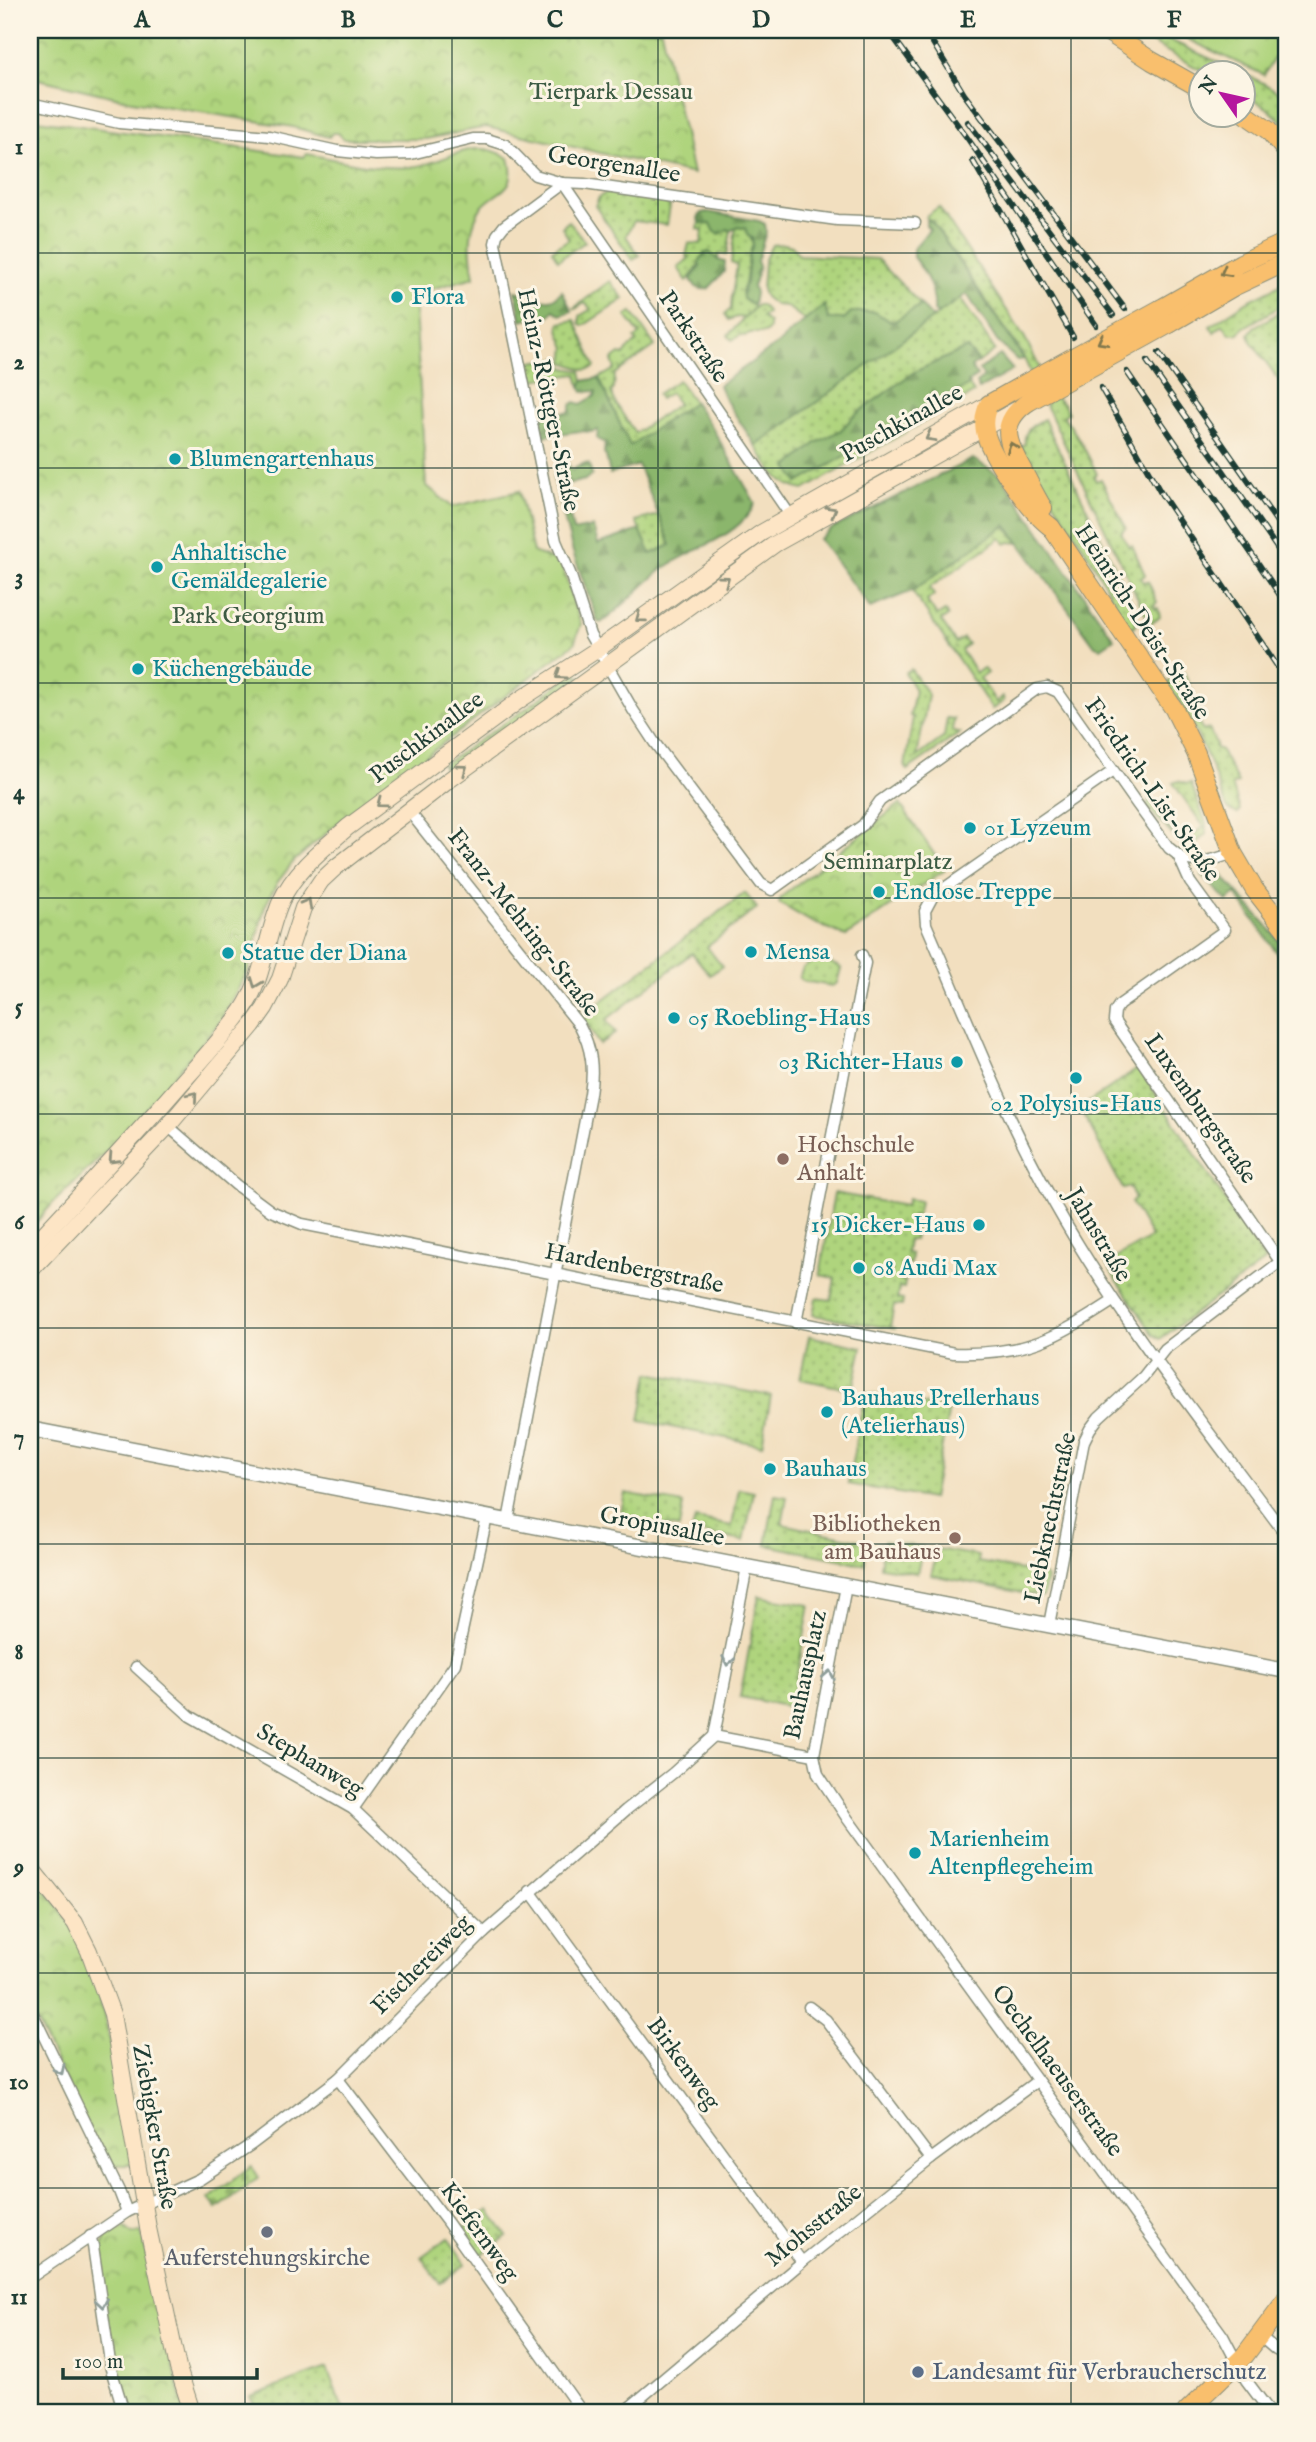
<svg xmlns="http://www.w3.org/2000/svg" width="1316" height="2442" viewBox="0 0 1316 2442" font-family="'IM FELL English',serif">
<defs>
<pattern id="grass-dots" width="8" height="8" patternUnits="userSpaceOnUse" patternTransform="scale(1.75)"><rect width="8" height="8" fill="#afd47d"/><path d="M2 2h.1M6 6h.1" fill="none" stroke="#8ead67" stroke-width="1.8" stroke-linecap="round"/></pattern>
<pattern id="forest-firs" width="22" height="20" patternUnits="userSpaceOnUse" patternTransform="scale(1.75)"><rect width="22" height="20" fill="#8bb66c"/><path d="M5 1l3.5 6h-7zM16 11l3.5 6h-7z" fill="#71955a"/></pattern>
<pattern id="cemetery-stones" width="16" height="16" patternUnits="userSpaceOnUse" patternTransform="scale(1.75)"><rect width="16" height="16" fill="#afd47d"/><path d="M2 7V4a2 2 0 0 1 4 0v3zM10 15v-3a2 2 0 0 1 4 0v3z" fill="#8ead67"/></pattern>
<pattern id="park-crowns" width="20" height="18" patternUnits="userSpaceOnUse" patternTransform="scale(1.75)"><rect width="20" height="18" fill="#afd47d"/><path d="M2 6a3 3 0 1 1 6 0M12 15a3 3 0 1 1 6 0" fill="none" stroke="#8ead67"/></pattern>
</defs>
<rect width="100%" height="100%" fill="#fcf5e5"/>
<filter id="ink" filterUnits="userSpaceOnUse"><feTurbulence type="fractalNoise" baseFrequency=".0143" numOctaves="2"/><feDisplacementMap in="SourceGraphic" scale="14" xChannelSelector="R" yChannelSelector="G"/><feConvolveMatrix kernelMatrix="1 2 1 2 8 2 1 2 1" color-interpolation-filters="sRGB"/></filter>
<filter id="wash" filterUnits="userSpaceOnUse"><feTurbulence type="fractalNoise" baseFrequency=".00686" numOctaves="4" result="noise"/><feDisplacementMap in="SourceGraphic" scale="28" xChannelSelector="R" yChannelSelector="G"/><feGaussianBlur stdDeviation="1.57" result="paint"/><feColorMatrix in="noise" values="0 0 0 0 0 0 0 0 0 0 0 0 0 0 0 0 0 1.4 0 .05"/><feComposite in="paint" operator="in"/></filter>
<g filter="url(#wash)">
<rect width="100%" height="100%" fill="#f2dfbf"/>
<g fill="url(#grass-dots)" stroke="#678858" stroke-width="2">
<path d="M1129 30H1148L1261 82 1286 96V125L1267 108 1243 94 1242 74 1206 73Z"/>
<path d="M608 192 666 201 670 206 667 225 634 221 626 236 639 255 633 260 595 206 599 197Z"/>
<path d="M939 207 1025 338 1048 385 1058 400 1064 405 1068 413 1063 416C1077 433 1087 453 1097 474L1094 477 1096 481 1101 479 1126 528 1121 532 1129 547 1132 545 1145 575 1141 578 1143 582 1148 581 1157 602 1154 605 1155 609 1158 608 1160 617 1150 624 1020 350 931 220 926 219 927 215Z"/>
<path d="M569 221 585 242 558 260 552 250 569 239 562 227Z"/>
<path d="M699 223 711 224 723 231 728 229 731 231 727 254 720 253 718 260 709 252 687 281 678 268 689 258 686 256 689 243 701 244 703 230 698 229Z"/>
<path d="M736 227 746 228 753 244 749 256 743 299 754 307 745 318 737 317 729 320 725 314 731 309C731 294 735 280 737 265L731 263Z"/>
<path d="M784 244 792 246 799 255 877 259 921 305 893 322 828 319 825 306 805 320 786 306 775 305 765 297 762 290 764 261 772 245Z"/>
<path d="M610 281 624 299 583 326 580 323V316L591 309 585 303 575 309 574 308Z"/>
<path d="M1286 282V303L1243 328 1238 334H1230L1223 325 1214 332 1210 326 1246 302Z"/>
<path d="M960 298 995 350 979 362 967 348 914 372 855 415 840 431 816 443 804 455 798 483 969 385 974 393 804 490C778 486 769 467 756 446Z"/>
<path d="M757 305H761L766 310 767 313 762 317 769 323V329L765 333H750L745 336 741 335 732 340 728 335Z"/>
<path d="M1286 309V353L1283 357V363L1286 365V390L1251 341 1249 334 1254 327Z"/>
<path d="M632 312 655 346 615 374 614 389 611 392 616 404 635 433 678 404 670 393 660 399 657 394 678 380 694 402 630 446 599 378 615 369 612 360 620 354 624 355 628 349 637 342 635 338 640 335 626 316Z"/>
<path d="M575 320 595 366 594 368 585 370 564 362 566 348C564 340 557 333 560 323Z"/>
<path d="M561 358 560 362 565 368 581 371 583 381 580 386 577 374 533 380 529 361 532 362Z"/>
<path d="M1044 419 1135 609 1136 624 1130 630C1116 610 1106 584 1093 563 1071 526 1046 492 1025 455L1021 446 1025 444C1023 430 1032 426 1044 419Z"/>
<path d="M659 515 671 545 651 554 636 521Z"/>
<path d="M1005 525 1019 543 1010 542 1006 544 1001 538 929 588 934 595 927 601 937 616 945 611 948 616 941 621 956 643 963 638 968 644 961 650 976 673 983 668 987 673 980 678 996 702 1003 697 1004 701 992 709 912 591Z"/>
<path d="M911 669 928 695 917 757 944 737 947 718 954 719 952 730 960 733 907 770 905 767 913 717 910 716 915 690 905 673Z"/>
<path d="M575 672 580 677 448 773 442 765 524 710Z"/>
<path d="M1179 673H1184L1189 683 1187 685 1192 689 1194 696 1191 698 1193 703 1197 701 1203 718 1198 721 1203 731 1209 729 1216 744 1215 747 1217 749H1220L1238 783 1232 785 1240 810 1238 814 1229 810 1226 806C1209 758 1195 724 1167 683Z"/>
<path d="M1178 781 1187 784 1191 783 1206 823V834L1195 844 1179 842 1146 806 1149 800 1175 836 1182 831 1188 838 1204 827 1173 783Z"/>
<path d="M745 893 757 908 707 947 722 966 710 975 692 953 606 1020 616 1033 599 1044 582 1016Z"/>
<path d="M819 957 841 968 837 983 832 986 803 981 799 978 803 968Z"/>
<path d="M1139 1068 1265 1261 1160 1339 1153 1334 1106 1264 1151 1237 1131 1202 1135 1198 1129 1187 1123 1189 1080 1108Z"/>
<path d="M834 1193 906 1206 908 1199 920 1201 917 1216 912 1215 911 1225 917 1227 914 1240 908 1239 906 1253 911 1254 910 1264 904 1263 900 1280 905 1281 904 1288 899 1287 897 1299 903 1300 902 1306 894 1305 890 1327 896 1329 813 1315 816 1298 831 1300 835 1278 820 1275Z"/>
<path d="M809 1336 862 1347 853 1390 800 1379Z"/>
<path d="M649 1373 771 1396 762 1445 640 1421Z"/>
<path d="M865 1393 949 1409 932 1499 848 1484Z"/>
<path d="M739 1489 754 1492 744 1541 692 1531 695 1519 732 1526Z"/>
<path d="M625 1493 683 1504 679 1528 620 1517Z"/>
<path d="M775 1495 787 1497 782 1524 868 1542 864 1564 766 1545Z"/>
<path d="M884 1541 923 1547 917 1573 880 1567Z"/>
<path d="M938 1549 978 1556V1562L1042 1574 1047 1578 1043 1597 931 1575Z"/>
<path d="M759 1596 810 1605 791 1707 740 1697Z"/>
<path d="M489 2210 507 2236 480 2255 462 2229Z"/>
<path d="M448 2238 466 2264 440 2283 421 2257Z"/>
<path d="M327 2368 344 2412H258L250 2397Z"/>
</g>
<g fill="url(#forest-firs)" stroke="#557a50" stroke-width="2">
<path d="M708 212 759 221 765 224 766 232 757 261 759 266 753 287 755 293 753 305 743 299 742 291 747 280 749 256 753 244 752 238 748 236 745 228 736 227 731 231 728 229 720 234 715 232 711 224 699 223 698 218 701 213Z"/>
<path d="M926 219 931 220 1024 359 1017 360 997 341 967 294 938 314 934 311C936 292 925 271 913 257V249L930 229 926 225Z"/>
<path d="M709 252 718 260 725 262 724 272 708 289C699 290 695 288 691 279L700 267 699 262 704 253Z"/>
<path d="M516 291 522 293 525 303 555 298 562 291 572 311 561 315 554 310 548 317 541 316 521 321Z"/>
<path d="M825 305 828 319H844L851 312H874L893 322 921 305 933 318 756 446 725 399 719 385 778 344 793 330Z"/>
<path d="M967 348 979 362 971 367 977 376 968 382 969 385 798 483 788 467 816 443 840 431 855 415 914 372Z"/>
<path d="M1000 355 1013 370 979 389 976 383 984 377 979 370Z"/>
<path d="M599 378 630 446 694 402 714 431 755 503C741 537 690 549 663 569 641 586 624 606 601 623L598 622 573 552 553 477 556 471V466L566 461 572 470 585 463 589 464 592 475 585 480 564 485 573 531 593 527 598 544 640 530 651 554 671 545 638 465 610 474 606 456 604 454 605 443 597 439 598 430 591 432 580 431 544 436 539 411 544 408 547 416 571 411V405L575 402 581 404 595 396 596 391 583 392 580 386 583 381Z"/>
<path d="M973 459 1001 476 1114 639 1101 648 1095 646 1006 525 912 591 870 608 819 539 833 528Z"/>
<path d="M1202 875H1222L1286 947V966L1236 894 1227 901Z"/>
</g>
<path fill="url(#cemetery-stones)" stroke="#678858" stroke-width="2" d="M251 2166 259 2177 217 2209 209 2199Z"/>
<g fill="url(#park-crowns)" stroke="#678858" stroke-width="2">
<path d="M30 30H661L693 174 486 127 426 139H344L338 133H332L329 137 293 127 132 101 30 77Z"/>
<path d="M1168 30H1286V38L1264 75Z"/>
<path d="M30 119 304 157 307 154C340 160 376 170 410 167 449 164 469 134 509 158 520 195 491 190 479 211 467 233 470 254 474 277L414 294 426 485 452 507 519 491 533 552 561 563 581 624 574 644 343 819 294 861 277 883 265 906 248 971 219 1023 125 1133 53 1203 30 1229Z"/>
<path d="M900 804 945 870 846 936 810 921 779 903 781 897Z"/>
<path d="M30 1867 89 1951 139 2165H105L30 2008Z"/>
<path d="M125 2227 132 2234 141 2232 185 2412H129C114 2391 99 2280 101 2252 102 2247 104 2242 106 2236Z"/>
</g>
</g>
<g filter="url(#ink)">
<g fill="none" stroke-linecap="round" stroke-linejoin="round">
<defs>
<g id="minor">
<path d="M30 103 119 123 269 136 337 151 376 155 411 154 473 139H487L506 145 535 175 562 183 584 184 837 220 915 223"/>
<path d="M562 183 504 226 497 235 495 243 556 541 570 573 590 635 633 710 654 742 761 884 772 890 863 825 880 801 1037 689 1047 687 1058 692 1137 804 1169 848 1178 855 1190 882 1225 930 1119 1005 1115 1011 1114 1021 1286 1270"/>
<path d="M562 183 790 515"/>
<path d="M1113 771 933 896 925 911 926 924C967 1018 1004 1115 1055 1205 1121 1322 1206 1427 1286 1535"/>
<path d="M408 810 580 1026C592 1049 594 1069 590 1094L508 1521"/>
<path d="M1178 856C1195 866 1215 860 1233 853"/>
<path d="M168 1126 236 1185 271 1211 302 1224 954 1353C1027 1355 1054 1339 1113 1301"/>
<path d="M796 1323 865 963 862 955"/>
<path d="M1049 1625 1084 1441 1090 1429 1099 1417 1143 1377 1165 1349 1284 1259"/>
<path d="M136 1667 190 1716 353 1809 484 1933"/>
<path d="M714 1736 814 1755 846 1586"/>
<path d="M714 1736 747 1567"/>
<path d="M814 1755 818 1774 847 1818 1223 2336 1246 2380 1270 2412"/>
<path d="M353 1809 455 1664 487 1517"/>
<path d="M530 1891 802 2262"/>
<path d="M809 2007 826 2020 931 2159"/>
<path d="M30 2008 119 2191 127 2212"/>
<path d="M338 2079 447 2222 582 2412"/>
<path d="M90 2236 93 2246 111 2369 124 2412"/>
<path d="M30 2278 127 2212 199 2179 252 2144 338 2079 484 1933 626 1810 673 1773 714 1736"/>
<path d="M1261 2337 1276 2350 1286 2355"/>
<path d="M624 2412 802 2262 931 2159 1037 2081"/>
</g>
<path id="tertiary" d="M30 1429 1286 1671"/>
<g id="secondary">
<path d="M30 1249C79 1196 129 1143 177 1088 199 1063 223 1038 242 1011 265 978 265 937 281 901 295 870 324 848 348 827L521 699 598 649 761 533 989 404"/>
<path d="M30 1271 168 1126 253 1025 265 1008 280 979 303 908 321 881 336 867 449 780 775 544 1016 410"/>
<path d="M30 1867 75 1923 89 1951 112 2014 148 2228 178 2368 192 2412"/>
</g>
<g id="primary">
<path d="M1105 30 1152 61 1200 88"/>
<path d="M1242 112 1268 130 1286 151"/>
<path d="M1162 308 1241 263 1286 242"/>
<path d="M1171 323 1233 287 1286 262"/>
<path d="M1019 387 989 404C985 412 983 421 985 431 989 454 1031 513 1051 527L1174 709 1196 753 1233 853 1254 889 1286 930"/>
<path d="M1028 402C998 423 1007 442 1022 469 1029 482 1035 495 1043 508"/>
<path d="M1186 2412 1245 2355 1286 2300"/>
</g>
</defs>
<use href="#minor" stroke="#888e7a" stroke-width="13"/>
<use href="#tertiary" stroke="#888e7a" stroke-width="17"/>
<use href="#secondary" stroke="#888e7a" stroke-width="18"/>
<use href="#primary" stroke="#888e7a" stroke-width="20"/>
<use href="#minor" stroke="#fff" stroke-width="10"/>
<use href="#tertiary" stroke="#fff" stroke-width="14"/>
<use href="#secondary" stroke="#fde5c5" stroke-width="16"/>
<use href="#primary" stroke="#f9bf6d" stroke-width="18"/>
<defs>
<g id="rail">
<path d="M888 30 968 139 1096 325"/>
<path d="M925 30 964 94 1125 309"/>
<path d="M968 122 1113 315"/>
<path d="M973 161 1073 337"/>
<path d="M1159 353 1286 535"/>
<path d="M1147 361 1286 561"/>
<path d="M1127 372 1286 604"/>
<path d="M1101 388 1162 495 1286 679"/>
</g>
</defs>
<use href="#rail" stroke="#1f3d34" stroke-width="6"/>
<use href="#rail" stroke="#fcf5e5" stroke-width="3.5" stroke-dasharray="10" stroke-linecap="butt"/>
<defs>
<g id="primary-bridge">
<path d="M1019 387 1162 308"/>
<path d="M1028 402 1171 323"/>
</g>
</defs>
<use href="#primary-bridge" stroke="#888e7a" stroke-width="20" stroke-linecap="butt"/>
<use href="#primary-bridge" stroke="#f9bf6d" stroke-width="18"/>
</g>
<defs><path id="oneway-chevron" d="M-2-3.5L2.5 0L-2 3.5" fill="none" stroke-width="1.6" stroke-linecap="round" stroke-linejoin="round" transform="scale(1.75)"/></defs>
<g stroke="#81784e">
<use href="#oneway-chevron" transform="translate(1225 272) rotate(151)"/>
<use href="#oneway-chevron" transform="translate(1102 341) rotate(151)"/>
<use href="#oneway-chevron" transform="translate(1012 447) rotate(-111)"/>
</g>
<g stroke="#8e917c">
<use href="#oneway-chevron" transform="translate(930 437) rotate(151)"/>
<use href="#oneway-chevron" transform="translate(832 511) rotate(-29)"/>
<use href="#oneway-chevron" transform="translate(725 580) rotate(-36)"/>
<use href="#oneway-chevron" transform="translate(640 618) rotate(144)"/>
<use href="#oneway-chevron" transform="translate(560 675) rotate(145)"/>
<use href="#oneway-chevron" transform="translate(463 769) rotate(-36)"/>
<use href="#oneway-chevron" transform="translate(381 803) rotate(143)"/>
<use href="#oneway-chevron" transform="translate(307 903) rotate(-61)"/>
<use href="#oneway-chevron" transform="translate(256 983) rotate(111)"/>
<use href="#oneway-chevron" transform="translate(193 1096) rotate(-50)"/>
<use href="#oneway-chevron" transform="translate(113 1159) rotate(133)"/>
</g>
<g stroke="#8f9e9a">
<use href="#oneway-chevron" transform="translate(728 1661) rotate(101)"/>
<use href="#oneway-chevron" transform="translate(829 1675) rotate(-79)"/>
<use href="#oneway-chevron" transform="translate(60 2070) rotate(64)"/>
<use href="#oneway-chevron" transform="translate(102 2303) rotate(82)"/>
</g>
</g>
<path fill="none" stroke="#1f3d34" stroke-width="2" stroke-opacity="0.55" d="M245 30V2412M452 30V2412M658 30V2412M864 30V2412M1071 30V2412M30 253H1286M30 468H1286M30 683H1286M30 898H1286M30 1114H1286M30 1328H1286M30 1544H1286M30 1758H1286M30 1973H1286M30 2188H1286"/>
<g fill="#0f9aa8" stroke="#fcf5e5" stroke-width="2.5">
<circle cx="397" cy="297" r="7"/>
<circle cx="175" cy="459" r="7"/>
<circle cx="157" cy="567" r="7"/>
<circle cx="138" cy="669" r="7"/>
<circle cx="970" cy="828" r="7"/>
<circle cx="879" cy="892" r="7"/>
<circle cx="751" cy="952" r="7"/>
<circle cx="228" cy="953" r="7"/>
<circle cx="674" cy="1018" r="7"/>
<circle cx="957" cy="1062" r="7"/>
<circle cx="1076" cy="1078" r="7"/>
<circle cx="979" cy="1225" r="7"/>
<circle cx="859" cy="1268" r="7"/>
<circle cx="827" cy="1412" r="7"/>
<circle cx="770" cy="1469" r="7"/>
<circle cx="915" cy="1853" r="7"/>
</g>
<g fill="#8d6e63" stroke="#fcf5e5" stroke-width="2.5">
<circle cx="783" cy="1159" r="7"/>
<circle cx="955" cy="1538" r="7"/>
</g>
<circle fill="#6b7280" stroke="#fcf5e5" stroke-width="2.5" cx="267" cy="2232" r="7"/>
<circle fill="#5c6f8a" stroke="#fcf5e5" stroke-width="2.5" cx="918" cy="2372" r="7"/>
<g text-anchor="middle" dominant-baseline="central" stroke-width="6" stroke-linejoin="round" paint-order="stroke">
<g font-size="24" fill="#3c5b43" stroke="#fcf5e5">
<text x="611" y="92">Tierpark Dessau</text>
<text x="248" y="616">Park Georgium</text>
<text x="888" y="862">Seminarplatz</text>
</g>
<g font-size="24" fill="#1f3d34" stroke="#fcf5e5">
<text transform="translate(614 165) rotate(9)">Georgenallee</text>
<text transform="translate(693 337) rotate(56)">Parkstraße</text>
<text transform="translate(548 400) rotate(78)">Heinz-Röttger-Straße</text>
<text transform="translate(902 424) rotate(-29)">Puschkinallee</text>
<text transform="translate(1142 622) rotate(57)">Heinrich-Deist-Straße</text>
<text transform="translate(427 738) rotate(-37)">Puschkinallee</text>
<text transform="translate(1152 790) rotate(55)">Friedrich-List-Straße</text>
<text transform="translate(523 923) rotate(52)">Franz-Mehring-Straße</text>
<text transform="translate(1200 1109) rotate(55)">Luxemburgstraße</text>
<text transform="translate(1098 1235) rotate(59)">Jahnstraße</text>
<text transform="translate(634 1269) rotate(11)">Hardenbergstraße</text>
<text transform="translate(1051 1518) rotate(-78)">Liebknechtstraße</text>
<text transform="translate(662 1527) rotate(11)">Gropiusallee</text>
<text transform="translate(806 1675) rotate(-78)">Bauhausplatz</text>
<text transform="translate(310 1761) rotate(31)">Stephanweg</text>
<text transform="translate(422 1965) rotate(-45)">Fischereiweg</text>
<text transform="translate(683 2064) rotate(54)">Birkenweg</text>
<text transform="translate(1057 2071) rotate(54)">Oechelhaeuserstraße</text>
<text transform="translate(154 2127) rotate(80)">Ziebigker Straße</text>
<text transform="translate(814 2226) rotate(-39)">Mohsstraße</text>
<text transform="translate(479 2232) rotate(54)">Kiefernweg</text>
</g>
<g font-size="24" fill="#0d838f" stroke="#fcf5e5" text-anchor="start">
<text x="411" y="297">Flora</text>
<text x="189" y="459">Blumengartenhaus</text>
<text x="171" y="553">Anhaltische<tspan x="171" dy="28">Gemäldegalerie</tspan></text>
<text x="152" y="669">Küchengebäude</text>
<text x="984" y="828">01 Lyzeum</text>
<text x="893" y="892">Endlose Treppe</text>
<text x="765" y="952">Mensa</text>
<text x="242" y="953">Statue der Diana</text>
<text x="688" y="1018">05 Roebling-Haus</text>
<text x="943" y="1062" text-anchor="end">03 Richter-Haus</text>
<text x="1076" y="1104" text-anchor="middle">02 Polysius-Haus</text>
<text x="965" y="1225" text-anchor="end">15 Dicker-Haus</text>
<text x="873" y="1268">08 Audi Max</text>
<text x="841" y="1398">Bauhaus Prellerhaus<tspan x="841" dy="28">(Atelierhaus)</tspan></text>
<text x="784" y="1469">Bauhaus</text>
<text x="929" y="1839">Marienheim<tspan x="929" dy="28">Altenpflegeheim</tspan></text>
</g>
<g font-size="24" fill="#785e54" stroke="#fcf5e5" text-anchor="start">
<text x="797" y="1145">Hochschule<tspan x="797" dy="28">Anhalt</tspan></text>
<text x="941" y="1524" text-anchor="end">Bibliotheken<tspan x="941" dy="28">am Bauhaus</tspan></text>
</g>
<g font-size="24" fill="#5b616d" stroke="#fcf5e5">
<text x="267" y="2258">Auferstehungskirche</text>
</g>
<g font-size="24" fill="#4e5e75" stroke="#fcf5e5" text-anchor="start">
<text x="932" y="2372">Landesamt für Verbraucherschutz</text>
</g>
</g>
<rect width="1316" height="2442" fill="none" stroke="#fcf5e5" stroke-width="77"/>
<g transform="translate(1222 94) rotate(304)"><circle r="33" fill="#fcf5e5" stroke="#a4ab9e" stroke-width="2"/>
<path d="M0-5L12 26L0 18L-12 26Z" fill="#b5179e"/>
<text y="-10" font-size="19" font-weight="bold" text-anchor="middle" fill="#1f3d34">N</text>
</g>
<path d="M63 2368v10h194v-10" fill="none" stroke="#1f3d34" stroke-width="3.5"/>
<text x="74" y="2368" font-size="21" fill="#1f3d34" stroke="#fcf5e5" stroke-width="5" paint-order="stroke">100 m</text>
<rect x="38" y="38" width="1240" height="2366" fill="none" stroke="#1f3d34" stroke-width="2.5"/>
<g font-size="23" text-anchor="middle" font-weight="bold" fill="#1f3d34">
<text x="142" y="27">A</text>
<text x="348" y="27">B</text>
<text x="555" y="27">C</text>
<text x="761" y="27">D</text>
<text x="968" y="27">E</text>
<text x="1174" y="27">F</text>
<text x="19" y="154">1</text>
<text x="19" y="369">2</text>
<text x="19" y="584">3</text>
<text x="19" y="799">4</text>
<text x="19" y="1014">5</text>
<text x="19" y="1229">6</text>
<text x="19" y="1444">7</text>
<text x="19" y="1659">8</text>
<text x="19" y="1874">9</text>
<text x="19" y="2089">10</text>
<text x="19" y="2304">11</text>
</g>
</svg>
